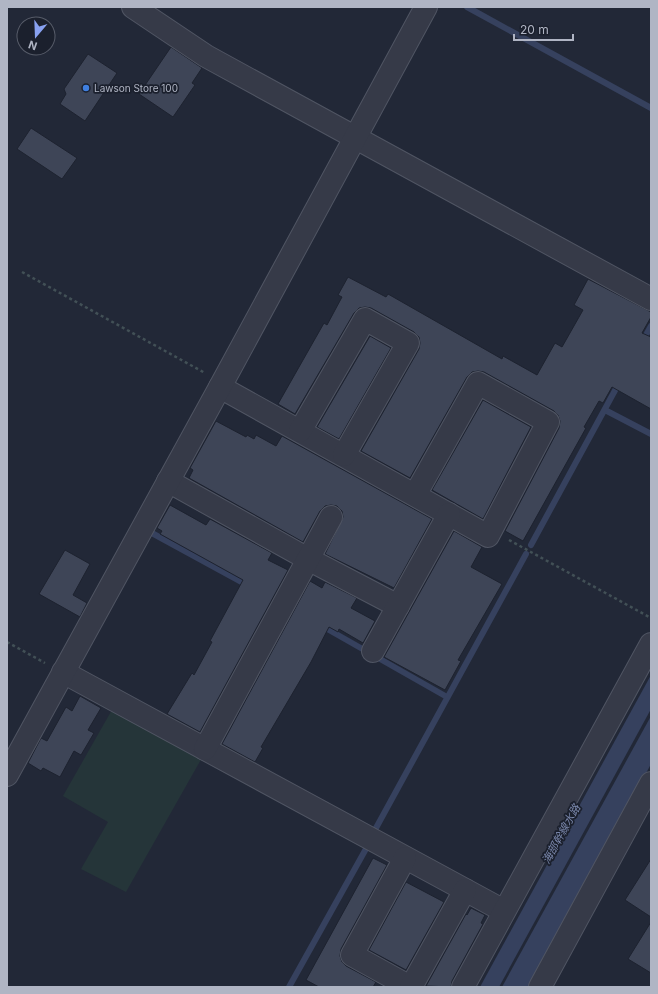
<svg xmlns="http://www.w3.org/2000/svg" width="658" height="994" viewBox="0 0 658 994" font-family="Inter,'Noto Sans JP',sans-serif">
<rect width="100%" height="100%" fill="#222837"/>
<path fill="#253539" d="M113 708 203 756 126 892 81 869 108 822 63 796Z"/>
<g fill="#36415e">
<path d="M651 675V709L499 987H480Z"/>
<path d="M651 716V764L530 987H502Z"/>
</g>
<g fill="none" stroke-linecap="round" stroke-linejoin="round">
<g stroke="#36415e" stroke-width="6">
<path d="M467 7 651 108"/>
<path d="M642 342 651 326"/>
<path d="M605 410 651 434"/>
<path d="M150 532 249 586"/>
<path d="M531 545 619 383"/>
<path d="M322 626 447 697"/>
<path d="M376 828 526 554"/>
<path d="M289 987 367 847"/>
</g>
</g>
<g fill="#3e4557" stroke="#1d222f">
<path d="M171 47 202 68 192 83 195 85 173 117 139 94Z"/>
<path d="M88 54 117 73 85 121 60 104 66 94 64 89Z"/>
<path d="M31 128 77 158 62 179 17 149Z"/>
<path d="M348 277 386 297 388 294 502 359 503 356 537 375 555 343 562 347 583 310 574 305 588 279 651 312V317L642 333 651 337V409L612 387 603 403 599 401 584 427 586 428 523 541 505 531 559 428 560 421 558 415 554 411 484 372 478 371 472 372 467 377 410 478 361 451 419 349 420 343 419 337 414 332 371 308 365 307 359 308 354 313 295 414 278 404 324 323 327 325 342 297 338 295Z"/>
<path d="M370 336 391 348 339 439 317 427Z"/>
<path d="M483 400 531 427 483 519 432 490Z"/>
<path d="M216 421 246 437 247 435 254 439 256 435 276 446 282 436 432 519 394 588 325 554 343 517 342 511 337 506 331 505 325 506 320 511 303 542 189 478 193 470 190 468Z"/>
<path d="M170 505 206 525 210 519 272 553 268 560 288 570 200 732 167 714 192 673 194 675 212 642 210 641 243 580 160 534 162 531 157 528Z"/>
<path d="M454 531 482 547 471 567 502 584 458 660 461 661 445 690 384 657Z"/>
<path d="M65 550 90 564 73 595 87 603 80 617 39 594Z"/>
<path d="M310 581 322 588 325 582 357 598 351 608 375 621 363 643 339 629 338 632 329 627 311 662 261 747 263 748 255 762 222 744Z"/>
<path d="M80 696 101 708 88 730 94 733 81 755 74 751 60 777 43 768 41 771 28 763 41 738 47 741 66 707 72 711Z"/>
<path d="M373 858 387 865 341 949 340 956 342 962 346 966 376 982 373 987H319L306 980Z"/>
<path d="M651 859V917L625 900Z"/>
<path d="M406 882 444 902 406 970 369 950Z"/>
<path d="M471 908 485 915 481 923 483 924 452 981 451 987 426 986 466 914 467 915Z"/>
<path d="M651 922V973L628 959Z"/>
</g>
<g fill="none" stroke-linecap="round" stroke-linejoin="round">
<defs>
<g id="minor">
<path d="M133 7 206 56 651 299"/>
<path d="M220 387 488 536 548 422 478 383 415 495"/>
<path d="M300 431 365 319 408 343 344 455"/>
<path d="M168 481 308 559 398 606"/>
<path d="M373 651 449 514"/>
<path d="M63 672 504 911"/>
<path d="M205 749 331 517"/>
<path d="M7 775 220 387 426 7"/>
<path d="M405 858 352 955 410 987"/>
<path d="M411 987 465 890"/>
<path d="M463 987 651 644"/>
<path d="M540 987 651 783"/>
</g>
</defs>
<use href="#minor" stroke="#505563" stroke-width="24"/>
<g stroke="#425056" stroke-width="2.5" stroke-dasharray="3 3" stroke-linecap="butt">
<path d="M22 272 205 373"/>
<path d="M509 540 651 618"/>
<path d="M7 642 45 663"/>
</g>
<use href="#minor" stroke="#363a48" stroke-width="22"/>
</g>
<circle fill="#3f7fe0" stroke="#1b202d" stroke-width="1.5" cx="86" cy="88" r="4"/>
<g text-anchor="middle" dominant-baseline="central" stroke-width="3.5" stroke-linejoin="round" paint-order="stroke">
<g font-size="10" fill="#b0b5c4" stroke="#1b202d" text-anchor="start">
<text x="94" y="88">Lawson Store 100</text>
</g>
<g font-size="11" font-style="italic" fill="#7a87ab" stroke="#1b202d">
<text transform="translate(561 834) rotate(-61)">海部幹線水路</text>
</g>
</g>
<rect width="658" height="994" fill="none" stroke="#b0b5c4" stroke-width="16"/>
<g transform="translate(36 36) rotate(199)"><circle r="19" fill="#1b202d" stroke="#575c69"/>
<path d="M0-3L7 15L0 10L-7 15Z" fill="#88a1f1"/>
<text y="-6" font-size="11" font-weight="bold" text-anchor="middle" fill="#b0b5c4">N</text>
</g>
<path d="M514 34v6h59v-6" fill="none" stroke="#b0b5c4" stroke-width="2"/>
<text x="520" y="34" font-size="12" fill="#b0b5c4" stroke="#1b202d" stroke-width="3" paint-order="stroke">20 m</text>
</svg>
